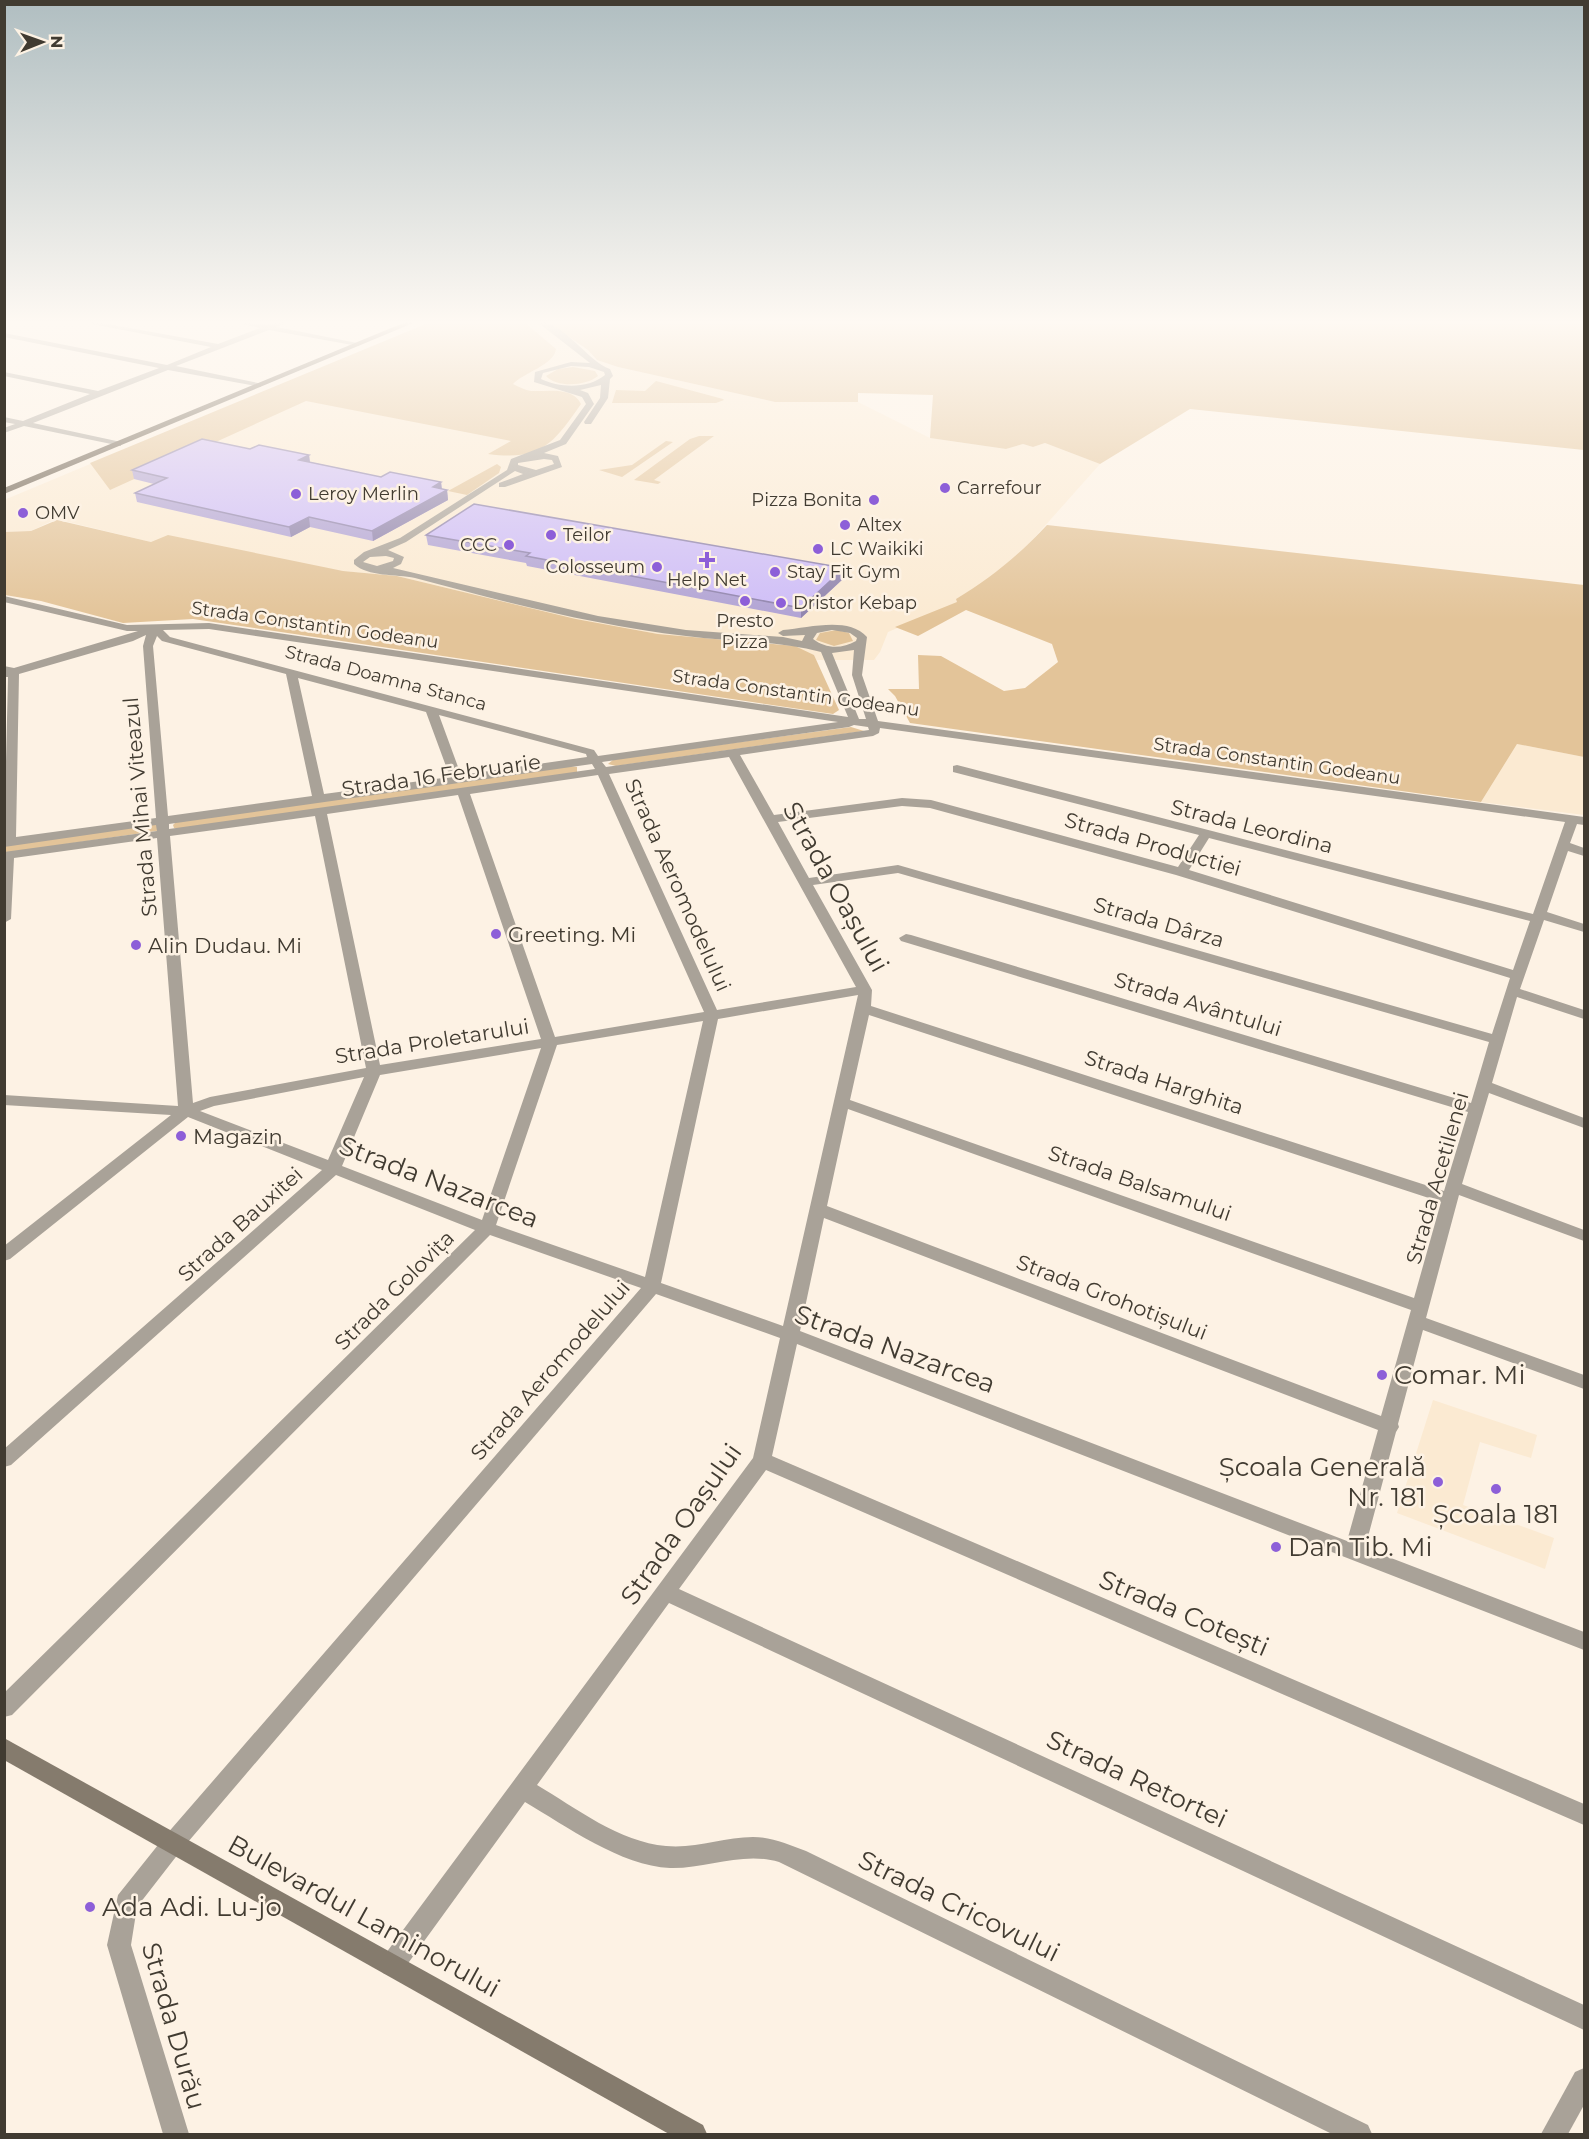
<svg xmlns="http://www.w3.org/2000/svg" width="1589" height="2139" viewBox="0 0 1589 2139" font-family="Montserrat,sans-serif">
<rect width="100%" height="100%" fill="#fdf2e4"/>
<g fill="#fbead2">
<path d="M433 321H546L588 350 597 360 618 367 775 402H858L930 438 1006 449 1023 444 1033 447 1045 443 1100 464 1018 556 988 580 956 599 958 602 888 632 880 652 874 660H816L814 655 783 644 658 634 576 619 397 576 343 571 151 542 56 519 31 531 5 532 4 500Z"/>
<path d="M1517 744 1584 757V815L1481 802Z"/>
<path d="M1433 1400 1537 1435 1531 1458 1480 1442 1463 1505 1554 1538 1545 1569 1397 1513Z"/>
</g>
<g fill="#e3c499">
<path d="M433 321H523L556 349C554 365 523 373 513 384 519 387 525 390 531 391 548 392 572 386 581 404 553 444 541 461 488 454L511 441 306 401 110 490 90 463Z"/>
<path d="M546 321H1584V450L1190 409 1100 464 1045 443 1033 447 1023 444 1006 449 930 438 933 395 858 393V402H775L618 367 597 360 588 350Z"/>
<path d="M573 367 595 371 598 376C586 386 557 388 546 376L558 369Z"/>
<path d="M656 381 723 399 724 400 716 403H612L616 390 645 391Z"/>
<path d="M699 436H714L654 480 661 482 658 484 634 480 690 439Z"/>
<path d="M666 441 673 442 622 477 599 470 632 465Z"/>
<path d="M497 464 501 467 499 473 467 495 448 491Z"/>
<path d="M57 520 151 542 168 535 343 571 397 576 576 619 658 634 795 646 814 655 839 710 833 714 193 619 123 623 41 601 5 595 4 532 31 531Z"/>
<path d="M1047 525 1584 585V757L1517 744 1481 802 910 723 895 696 888 689H919L918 655 941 656 1004 691 1025 688 1058 662 1052 644 966 610 918 636 895 627 957 602 956 599C991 578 1019 555 1047 525Z"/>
<path d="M837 630 849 633 853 641 834 646 816 640 820 633Z"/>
<path d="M851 727 864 731 616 766 608 764 614 759Z"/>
<path d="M569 766 577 767V773L184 828H174L173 825 176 822Z"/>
<path d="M156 823 163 830 5 853 4 844Z"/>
</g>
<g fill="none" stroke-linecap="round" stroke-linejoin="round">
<g fill="#a9a298" fill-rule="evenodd">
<path d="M4 321H13L4 324Z"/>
<path d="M76 321H91L218 344 260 328 230 321 268 325 279 321H289L277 327 362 344 358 346 269 330 176 366 258 383H261V387L168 370 33 423 121 442V446L24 426 4 433V428L15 424 4 422V417L23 421 90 394 4 376V372L98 391 159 368 4 337V333L167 365 211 347Z"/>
<path d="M536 321C563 320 587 361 610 369L613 376 610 379 608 398 591 424H585L584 422 600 398 601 385 580 390 588 393 594 404 566 444 544 453 558 456 562 467 505 487H499V483L523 474 515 471 406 542 388 550 404 557 401 564 393 568 598 616 686 630 783 637 802 641 805 635 783 636 778 633 783 630C809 628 848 616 867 637L862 675 878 721 1584 817V825L1577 824 1570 843 1584 848V856L1568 851 1547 912 1584 924V932L1544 920 1520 989 1584 1010V1019L1517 997 1492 1083 1584 1118V1128L1489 1093 1462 1184 1584 1230V1241L1459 1195 1426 1318 1584 1375V1389L1423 1330 1398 1424 1399 1427 1396 1432 1365 1548 1584 1632V1650L797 1344 772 1456 1584 1804V1825L766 1470 679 1589 1584 2005V2030L669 1603 537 1785C576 1808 619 1842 666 1846 695 1849 724 1837 753 1837 772 1837 789 1845 806 1851L1368 2125 1372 2134H1332L779 1862C743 1851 706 1869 670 1868 621 1866 566 1826 525 1802L401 1973 392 1977 383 1973 380 1965 383 1957 753 1458 780 1338 656 1294 182 1849 137 1907 131 1945 189 2134H163L107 1945 118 1895 166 1835 641 1288 490 1235 12 1715 4 1717V1693L475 1230 336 1175 11 1465 4 1467V1449L322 1170 188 1117 10 1259 4 1261V1246L171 1115 4 1105V1095L178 1106 157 838 14 858 11 919 4 923V852L157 831 156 825 4 847 8 677H4V666L14 668 138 631H127L4 602V596L127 625 209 623 848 717 821 652C776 640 731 642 686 636 594 625 504 602 415 578 396 574 368 577 354 564V560L364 552 400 538 507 470 511 459 560 440 586 404 582 397 534 382 535 372 571 362 590 363ZM571 366 589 367 604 372 605 375C588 389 560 388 541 379L543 373ZM544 459 552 460 554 464 536 470 518 465V463ZM386 556 394 558 393 561 377 566 363 562 370 557ZM209 629 838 722 598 756 594 750 170 637 163 630ZM832 630 850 633 857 638 856 641C842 649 826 649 813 639L817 633ZM146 635 143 646 156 818 16 837 19 674 133 641ZM157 636 162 641 286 674 312 796 168 816 153 646ZM854 650 852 675 866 719H859L832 653ZM298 678 426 712 450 777 324 794ZM439 715 586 754 587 757 461 775ZM854 725 868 727 869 730 606 767 602 762 849 727ZM880 728 1565 822 1533 914 957 765 953 766V772L1199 835 1178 867 931 800 902 798 774 815 740 755 873 736 879 733ZM729 757 856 987 717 1010 609 774ZM592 764 595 769 169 829V824ZM598 775 704 1012 555 1037 470 794ZM458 795 541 1039 380 1065 327 814ZM902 806 930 808 1176 875 1510 978 1492 1034 898 865 809 878 778 822ZM315 816 366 1068 210 1097 193 1103 170 836ZM1209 838 1530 921 1513 970 1189 870ZM898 873 1489 1042 1471 1103 911 935 906 934 899 938 901 941 1468 1112 1444 1191 871 1006 872 990 813 885ZM858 995 783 1326 661 1283 718 1019ZM869 1015 1441 1202 1414 1298 850 1100ZM703 1021 645 1277 496 1225 557 1045ZM541 1048 482 1220 342 1166 380 1075ZM364 1077 328 1160 200 1111 214 1106ZM848 1109 1411 1310 1381 1416 827 1206ZM824 1218 1378 1430 1347 1541 800 1331Z"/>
<path d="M1584 2068V2105L1568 2134H1541L1575 2072Z"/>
</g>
<path fill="#857b6d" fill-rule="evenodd" d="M4 1738 703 2125 707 2134H669L4 1760Z"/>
<path fill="#6c5f4e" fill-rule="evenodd" d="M408 321H418L4 494V488Z"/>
</g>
<g fill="#b1a3d4">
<path d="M309 455 310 462 381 477 441 482 442 489 447 490 448 500 373 541 310 527 291 537 137 502 135 493 154 484 134 479 132 470Z"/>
<path d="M426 535 844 578 801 618 527 566 526 563 428 545Z"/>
</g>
<g fill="#9084ad">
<path d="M309 455 310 464 299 460Z"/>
<path d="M441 482 442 492 433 487Z"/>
<path d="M447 490 448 500 373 541 372 531Z"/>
<path d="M309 517 310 527 291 537 289 527Z"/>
<path d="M844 568V578L801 618V608Z"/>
</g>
<g fill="#cebdf7" stroke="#9084ad" stroke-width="1.5">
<path d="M202 439 250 449 259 445 309 455 299 460 381 477 390 472 441 482 433 487 447 490 372 531 309 517 289 527 135 493 167 478 132 470Z"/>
<path d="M474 504 844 568 801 608 526 556 530 553 426 535Z"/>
</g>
<linearGradient id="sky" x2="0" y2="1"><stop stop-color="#b0bec1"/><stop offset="0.52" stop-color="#fef9f3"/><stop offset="1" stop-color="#fef9f3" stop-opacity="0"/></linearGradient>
<rect width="1589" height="620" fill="url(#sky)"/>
<g fill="#8d5fd8" stroke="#fdf2e4" stroke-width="2">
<circle cx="945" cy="488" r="6"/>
<circle cx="296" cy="494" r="6"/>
<circle cx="874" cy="500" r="6"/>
<circle cx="23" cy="513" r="6"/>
<circle cx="845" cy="525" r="6"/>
<circle cx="551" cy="535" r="6"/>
<circle cx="509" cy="545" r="6"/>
<circle cx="818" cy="549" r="6"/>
<path d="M704 551h6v6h6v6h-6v6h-6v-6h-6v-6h6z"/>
<circle cx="657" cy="567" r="6"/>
<circle cx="775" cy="572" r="6"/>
<circle cx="745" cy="601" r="6"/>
<circle cx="781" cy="603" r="6"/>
<circle cx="496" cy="934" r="6"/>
<circle cx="136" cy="945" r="6"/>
<circle cx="181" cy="1136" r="6"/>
<circle cx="1382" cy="1375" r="6"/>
<circle cx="1438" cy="1482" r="6"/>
<circle cx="1496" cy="1489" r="6"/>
<circle cx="1276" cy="1547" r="6"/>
<circle cx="90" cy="1907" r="6"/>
</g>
<g text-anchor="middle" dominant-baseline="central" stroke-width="5" stroke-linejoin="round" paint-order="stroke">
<g font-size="18" fill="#413b31" stroke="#fdf2e4" text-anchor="start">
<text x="957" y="488">Carrefour</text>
<text x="308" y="494">Leroy Merlin</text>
<text x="862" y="500" text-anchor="end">Pizza Bonita</text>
<text x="35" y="513">OMV</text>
<text x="857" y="525">Altex</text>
<text x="563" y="535">Teilor</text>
<text x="497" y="545" text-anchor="end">CCC</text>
<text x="830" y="549">LC Waikiki</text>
<text x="645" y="567" text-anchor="end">Colosseum</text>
<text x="787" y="572">Stay Fit Gym</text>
<text x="707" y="580" text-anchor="middle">Help Net</text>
<text x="793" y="603">Dristor Kebap</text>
<text x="745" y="621" text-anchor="middle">Presto<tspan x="745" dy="21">Pizza</tspan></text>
</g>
<g font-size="18" fill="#413b31" stroke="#fdf2e4">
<text transform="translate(315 625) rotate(8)">Strada Constantin Godeanu</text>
<text transform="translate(386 678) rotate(15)">Strada Doamna Stanca</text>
<text transform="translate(796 693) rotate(8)">Strada Constantin Godeanu</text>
<text transform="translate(1277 761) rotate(8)">Strada Constantin Godeanu</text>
</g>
<g font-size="21" fill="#413b31" stroke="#fdf2e4">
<text transform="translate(441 775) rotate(-8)">Strada 16 Februarie</text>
<text transform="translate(140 807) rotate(-95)">Strada Mihai Viteazul</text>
<text transform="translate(1252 826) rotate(14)">Strada Leordina</text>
<text transform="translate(1153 844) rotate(16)">Strada Productiei</text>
<text transform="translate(678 885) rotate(66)">Strada Aeromodelului</text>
<text transform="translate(1159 922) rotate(16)">Strada Dârza</text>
<text transform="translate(1198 1004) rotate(17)">Strada Avântului</text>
<text transform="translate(432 1041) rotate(-9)">Strada Proletarului</text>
<text transform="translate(1164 1082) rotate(18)">Strada Harghita</text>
<text transform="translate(1437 1178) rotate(-74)">Strada Acetilenei</text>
<text transform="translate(1140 1183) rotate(19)">Strada Balsamului</text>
<text transform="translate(240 1224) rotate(-42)">Strada Bauxitei</text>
<text transform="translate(394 1290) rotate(-45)">Strada Golovița</text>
<text transform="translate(1112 1297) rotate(21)">Strada Grohotișului</text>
<text transform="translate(550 1370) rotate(-49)">Strada Aeromodelului</text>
</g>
<g font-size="21" fill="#413b31" stroke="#fdf2e4" text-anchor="start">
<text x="508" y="934">Greeting. Mi</text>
<text x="148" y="945">Alin Dudau. Mi</text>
<text x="193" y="1136">Magazin</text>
</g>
<g font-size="26" fill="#413b31" stroke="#fdf2e4">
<text transform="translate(836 887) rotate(61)">Strada Oașului</text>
<text transform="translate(439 1182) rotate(21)">Strada Nazarcea</text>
<text transform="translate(895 1349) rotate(20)">Strada Nazarcea</text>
<text transform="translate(681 1524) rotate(-55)">Strada Oașului</text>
<text transform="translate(1184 1613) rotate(23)">Strada Cotești</text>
<text transform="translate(1137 1779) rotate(25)">Strada Retortei</text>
<text transform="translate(959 1906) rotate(26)">Strada Cricovului</text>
<text transform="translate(364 1916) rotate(29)">Bulevardul Laminorului</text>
<text transform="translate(174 2026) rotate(74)">Strada Durău</text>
</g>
<g font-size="26" fill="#413b31" stroke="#fdf2e4" text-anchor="start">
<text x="1394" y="1375">Comar. Mi</text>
<text x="1426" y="1467" text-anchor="end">Școala Generală<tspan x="1426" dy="30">Nr. 181</tspan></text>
<text x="1496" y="1514" text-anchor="middle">Școala 181</text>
<text x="1288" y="1547">Dan Tib. Mi</text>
<text x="102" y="1907">Ada Adi. Lu-jo</text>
</g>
</g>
<rect width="1589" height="2139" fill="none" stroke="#413b31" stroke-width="12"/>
<g transform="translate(42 42) rotate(89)" stroke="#fdf2e4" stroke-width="4.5" paint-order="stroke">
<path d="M0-4.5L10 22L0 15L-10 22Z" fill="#413b31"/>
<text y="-9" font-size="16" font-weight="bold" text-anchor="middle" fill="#413b31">N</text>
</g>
</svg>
